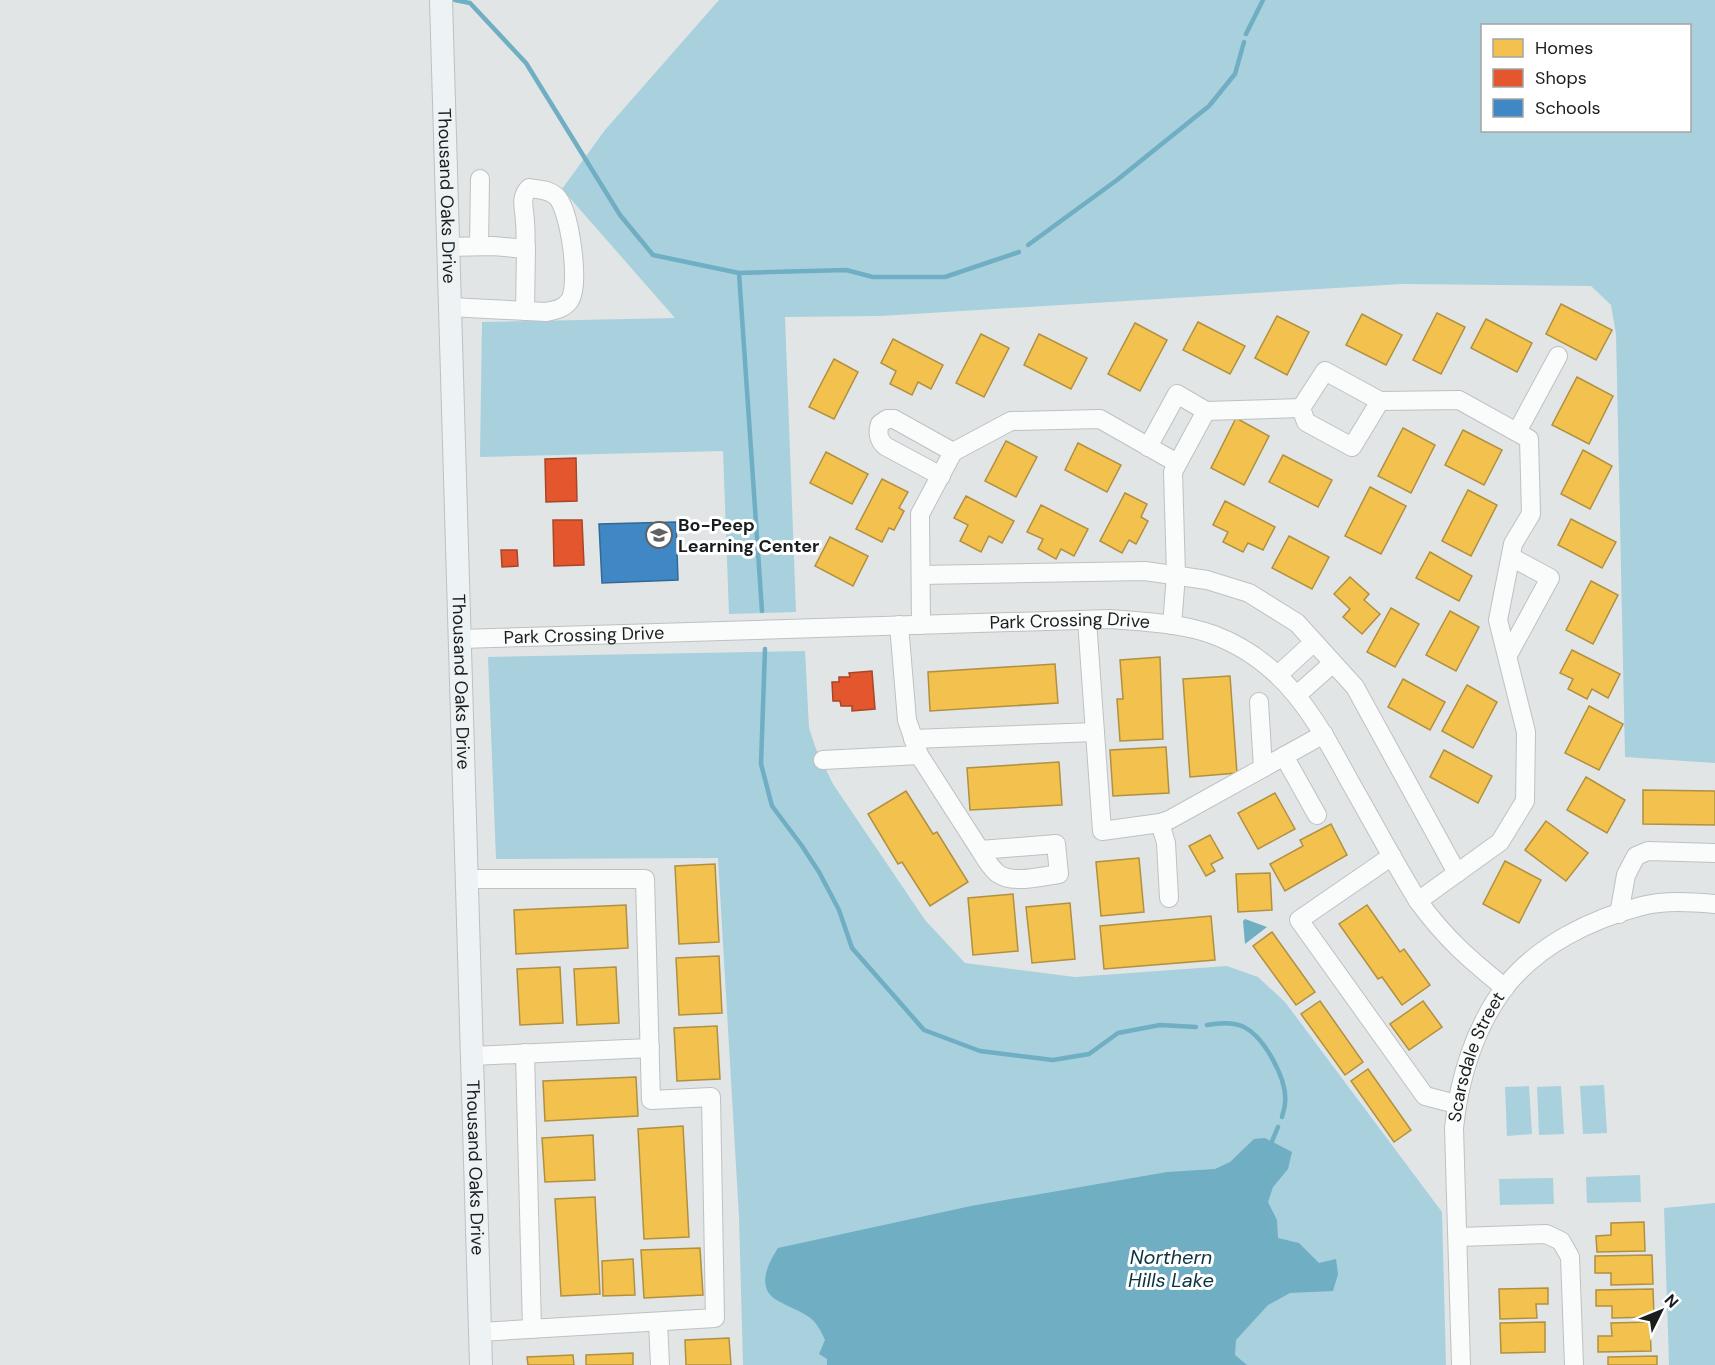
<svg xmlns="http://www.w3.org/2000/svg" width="1715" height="1365" viewBox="0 0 1715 1365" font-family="'DM Sans',sans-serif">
<rect width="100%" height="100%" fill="#e1e5e6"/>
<g fill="#a9d0dd" fill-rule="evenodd">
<path d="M719 0H1715V763L1625 757 1616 334 1611 305 1591 286 1402 284 880 316 785 317 796 612 729 614 723 451 480 457 482 322 675 318 562 189 605 130ZM1482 26H1690V130H1482Z"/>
<path d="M805 651 809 728 816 749 833 784 925 920 965 963 1075 977 1227 966 1258 977 1285 1002 1442 1212 1446 1365H743L739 1217 718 858 496 859 488 657Z"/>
<path d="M1604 1085 1607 1133 1583 1134 1580 1086Z"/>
<path d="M1529 1086 1532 1134 1507 1136 1505 1087Z"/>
<path d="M1561 1086 1564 1134 1539 1135 1537 1087Z"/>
<path d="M1640 1175 1641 1202 1587 1203 1586 1177Z"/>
<path d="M1553 1178 1554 1204 1500 1205 1499 1179Z"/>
<path d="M1715 1203V1365H1669L1664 1208Z"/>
</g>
<g fill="#6faec3">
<path d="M1245 919 1267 927 1245 944 1243 921Z"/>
<path d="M1265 1138 1292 1152 1288 1169 1273 1187 1268 1202 1277 1220 1278 1238 1299 1243 1319 1263 1336 1259 1338 1274 1333 1291 1290 1293 1268 1305 1236 1340 1235 1355 1247 1365H827V1359L819 1354 825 1340C821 1331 817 1323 809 1317 799 1310 786 1306 775 1299 756 1286 769 1262 778 1248L971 1206 1167 1172 1215 1169 1230 1162 1254 1139Z"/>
</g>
<g fill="#f2c14e" stroke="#b19040" stroke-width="1.5">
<path d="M1561 304 1612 330 1596 360 1546 334Z"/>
<path d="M1437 313 1465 327 1441 374 1413 360Z"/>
<path d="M1362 314 1402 335 1386 365 1346 345Z"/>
<path d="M1277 316 1309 332 1287 375 1255 358Z"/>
<path d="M1486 319 1532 343 1517 372 1471 348Z"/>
<path d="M1198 322 1245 346 1230 374 1183 350Z"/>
<path d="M1135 323 1167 340 1140 391 1108 374Z"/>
<path d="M981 334 1009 348 984 397 956 383Z"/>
<path d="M1039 334 1087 358 1071 389 1024 365Z"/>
<path d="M893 339 943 365 931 389 918 382 912 395 890 384 896 371 881 363Z"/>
<path d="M834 359 858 372 834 419 809 407Z"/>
<path d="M1577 377 1613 396 1589 444 1552 425Z"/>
<path d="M1236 418 1269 436 1244 485 1211 468Z"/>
<path d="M1403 428 1435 445 1411 493 1378 476Z"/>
<path d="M1463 430 1502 450 1484 485 1445 465Z"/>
<path d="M1006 441 1037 457 1016 497 985 481Z"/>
<path d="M1078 443 1121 465 1107 492 1065 470Z"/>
<path d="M1583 450 1612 466 1590 509 1561 494Z"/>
<path d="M826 452 868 474 852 504 810 483Z"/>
<path d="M1283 455 1332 480 1318 507 1269 482Z"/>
<path d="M882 479 908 492 899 508 904 511 894 530 889 528 882 542 856 529Z"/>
<path d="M1370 487 1406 506 1381 554 1345 536Z"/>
<path d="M1468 490 1497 505 1471 556 1442 541Z"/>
<path d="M1125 493 1147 504 1141 517 1148 521 1136 544 1129 540 1122 553 1100 541Z"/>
<path d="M966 496 1014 521 1002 543 989 536 981 552 960 541 968 525 954 518Z"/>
<path d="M1225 501 1275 527 1263 550 1248 543 1243 552 1223 542 1228 532 1213 525Z"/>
<path d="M1041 505 1088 529 1074 556 1061 549 1056 559 1038 549 1043 539 1027 532Z"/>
<path d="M1571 519 1616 542 1602 568 1558 545Z"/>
<path d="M1289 536 1329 557 1312 589 1272 568Z"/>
<path d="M830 537 868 556 853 586 815 566Z"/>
<path d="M1430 552 1472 576 1459 601 1416 578Z"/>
<path d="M1350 577 1369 594 1364 600 1380 614 1362 634 1343 617 1350 609 1334 594Z"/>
<path d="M1591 581 1618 595 1593 644 1566 630Z"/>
<path d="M1391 608 1419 624 1395 667 1367 652Z"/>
<path d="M1450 611 1479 627 1456 671 1426 655Z"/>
<path d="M1572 650 1620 674 1608 698 1592 689 1587 699 1568 689 1573 679 1560 673Z"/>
<path d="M1160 657 1163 739 1120 741 1117 699H1123L1120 660Z"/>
<path d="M1055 664 1058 703 930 711 928 672Z"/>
<path d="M1230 676 1237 773 1190 777 1183 679Z"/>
<path d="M1403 679 1445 702 1430 730 1388 707Z"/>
<path d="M1467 685 1497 702 1473 748 1442 731Z"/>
<path d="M1589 706 1623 724 1599 770 1565 753Z"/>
<path d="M1166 747 1169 793 1113 796 1110 750Z"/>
<path d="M1444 750 1492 776 1478 803 1430 777Z"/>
<path d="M1059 762 1062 805 970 810 967 768Z"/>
<path d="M1586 777 1625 800 1607 833 1567 810Z"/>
<path d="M1643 790 1715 791V825L1643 824Z"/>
<path d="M906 791 933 834 937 832 968 882 930 906 902 862 898 864 868 814Z"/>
<path d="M1275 793 1295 829 1258 849 1238 813Z"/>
<path d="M1546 821 1588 853 1566 881 1525 850Z"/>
<path d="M1331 824 1347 855 1285 891 1270 864 1303 846 1300 840Z"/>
<path d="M1210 835 1223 858 1211 864 1215 871 1206 876 1189 846Z"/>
<path d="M1139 858 1144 912 1101 916 1096 862Z"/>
<path d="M1505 861 1541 880 1519 923 1483 904Z"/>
<path d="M715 864 719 942 679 944 675 866Z"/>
<path d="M1270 873 1272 910 1238 912 1236 874Z"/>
<path d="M1013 894 1018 951 973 955 968 898Z"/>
<path d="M1070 903 1075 959 1032 963 1026 907Z"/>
<path d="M626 905 628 948 516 954 514 910Z"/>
<path d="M1367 905 1400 952 1404 949 1430 985 1402 1005 1382 977 1378 979 1339 924Z"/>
<path d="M1211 916 1215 960 1104 969 1100 926Z"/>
<path d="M1272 932 1315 992 1296 1005 1253 946Z"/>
<path d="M719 956 722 1013 679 1015 676 958Z"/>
<path d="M560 967 563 1023 520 1025 517 969Z"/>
<path d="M616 967 619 1023 577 1025 574 969Z"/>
<path d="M1320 1001 1363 1062 1345 1075 1301 1014Z"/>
<path d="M1423 1001 1442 1027 1409 1050 1390 1024Z"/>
<path d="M717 1026 720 1079 677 1081 674 1028Z"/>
<path d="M1368 1069 1411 1130 1394 1142 1351 1081Z"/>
<path d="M636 1077 638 1116 545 1121 543 1081Z"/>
<path d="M683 1126 689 1237 644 1239 638 1129Z"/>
<path d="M593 1135 595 1180 545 1182 542 1138Z"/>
<path d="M595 1197 600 1294 561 1296 555 1199Z"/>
<path d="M1644 1222 1645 1251 1597 1252 1596 1236 1611 1235V1223Z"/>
<path d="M700 1248 703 1295 644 1298 641 1250Z"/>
<path d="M1652 1255 1653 1284 1611 1285V1273H1595V1256Z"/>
<path d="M633 1259 635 1295 603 1296 602 1261Z"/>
<path d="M1548 1288V1304H1536L1537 1318 1500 1319 1499 1289Z"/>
<path d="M1653 1289 1654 1317 1612 1318V1306H1596V1290Z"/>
<path d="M1545 1322V1352L1501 1353 1500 1323Z"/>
<path d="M1650 1322 1651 1351 1598 1352V1336H1612L1611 1323Z"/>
<path d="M729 1338 731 1365H686L685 1340Z"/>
<path d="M633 1353V1365H586V1355Z"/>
<path d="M573 1355 574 1365H528L527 1357Z"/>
<path d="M1657 1356V1365H1608V1357Z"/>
</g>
<g fill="#e4572e" stroke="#a74629" stroke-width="1.5">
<path d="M576 458 577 501 546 502 545 459Z"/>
<path d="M553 520H582L584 565 554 566Z"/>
<path d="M501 550H517L518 566 502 567Z"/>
<path d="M872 671 875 709 852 711V706H841L840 701H833L832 682H839V677H850L849 673Z"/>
</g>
<path fill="#3f88c5" stroke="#346893" stroke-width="1.5" d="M676 522 678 580 602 583 599 524Z"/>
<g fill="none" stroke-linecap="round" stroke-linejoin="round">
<g stroke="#6faec3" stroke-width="4.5">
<path d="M455 0 470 3 526 63 620 215 653 255 739 273 846 270 873 277H945L1019 252"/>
<path d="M1246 34 1263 0"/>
<path d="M1028 245 1117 180 1209 106 1235 74 1244 42"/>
<path d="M739 273 762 611"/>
<path d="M765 649 761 764 772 806 802 846 819 872 839 910 852 948 924 1030 980 1051 1053 1060 1089 1054 1118 1033 1160 1025 1196 1027"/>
<path d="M1207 1025C1218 1023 1234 1022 1244 1027 1264 1037 1288 1080 1285 1103 1285 1107 1283 1112 1282 1117"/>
<path d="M1270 1146 1278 1127"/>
</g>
<defs>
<g id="minor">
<path d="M479 246 480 179"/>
<path d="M448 247 493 246 526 249C525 240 526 231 525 223 525 210 519 198 529 188 539 190 548 189 556 196 570 209 580 283 570 300 564 309 555 310 546 312L450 307"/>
<path d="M525 311 526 249"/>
<path d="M1301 408 1325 371 1380 401 1459 400 1529 439 1531 514 1513 544 1498 620 1526 732 1525 801 1500 842 1418 901"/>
<path d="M1301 408 1306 422 1352 447 1380 401"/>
<path d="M1517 432 1558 356"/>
<path d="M1148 447 1177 394 1206 411"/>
<path d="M941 476 885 446C878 439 877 433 880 424L887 419H894L953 452"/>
<path d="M921 575 1145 571 1207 580 1249 593 1297 623 1355 687 1457 873"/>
<path d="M1087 620 1102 831 1160 823 1169 820 1324 734"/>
<path d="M899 625 907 720 919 755 980 850 1056 844 1059 874C1042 876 1012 885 997 873 990 867 985 858 980 850"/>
<path d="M921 625 920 514 953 452 1011 421 1100 419 1177 463"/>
<path d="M1172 625 1176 575 1173 472 1206 411 1301 408"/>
<path id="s1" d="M460 639 1110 619C1145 622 1181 623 1214 635 1285 662 1316 719 1350 782 1373 822 1394 862 1418 901 1445 938 1469 959 1505 988"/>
<path d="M1508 655 1550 578 1511 557"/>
<path d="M1278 675 1314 642"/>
<path d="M1297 695 1333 663"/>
<path d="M1259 702 1263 768"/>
<path d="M913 739 1095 732"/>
<path d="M1284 756 1317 815"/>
<path d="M823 760 919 755"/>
<path d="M1160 823 1166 843 1169 898"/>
<path d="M1392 856 1299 920 1425 1096 1456 1104"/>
<path d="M466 879H645L651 1100 711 1097 715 1318 480 1332"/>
<path d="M1619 914 1626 875 1636 856 1648 851 1715 853"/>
<path d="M525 1053 532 1329"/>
<path d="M472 1056 650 1048"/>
<path d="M1458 1237 1546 1234 1561 1241 1570 1257 1574 1365"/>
<path d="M658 1322 660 1365"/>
<path id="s2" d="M1461 1365 1454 1128C1459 1078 1475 1027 1505 987 1538 945 1591 919 1642 906 1665 900 1692 902 1715 904"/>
</g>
<g id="major">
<path id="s3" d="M441 0 481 1365"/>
</g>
</defs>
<use href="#minor" stroke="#bec1c2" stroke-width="20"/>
<use href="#major" stroke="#bec0c1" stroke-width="24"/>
<use href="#minor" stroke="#fafbfb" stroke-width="18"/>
<use href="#major" stroke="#edf2f4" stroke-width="22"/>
</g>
<defs>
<symbol id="school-ring" viewBox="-11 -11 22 22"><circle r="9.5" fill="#fff" stroke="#606364" stroke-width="1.5"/><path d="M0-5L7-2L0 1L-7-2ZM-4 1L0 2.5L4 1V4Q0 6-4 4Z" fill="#606364"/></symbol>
</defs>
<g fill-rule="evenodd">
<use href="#school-ring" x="644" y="520" width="30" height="30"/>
</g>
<g text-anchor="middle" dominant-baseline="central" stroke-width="6" stroke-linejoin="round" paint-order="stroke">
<g font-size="18" fill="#1a1d1e" stroke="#fff">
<text stroke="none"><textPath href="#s3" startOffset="196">Thousand Oaks Drive</textPath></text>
<text stroke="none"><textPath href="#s1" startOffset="610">Park Crossing Drive</textPath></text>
<text stroke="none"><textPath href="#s1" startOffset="124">Park Crossing Drive</textPath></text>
<text stroke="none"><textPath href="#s3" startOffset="682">Thousand Oaks Drive</textPath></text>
<text stroke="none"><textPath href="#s2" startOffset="312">Scarsdale Street</textPath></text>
<text stroke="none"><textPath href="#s3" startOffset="1168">Thousand Oaks Drive</textPath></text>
</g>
<g font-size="18" font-weight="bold" fill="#1a1d1e" stroke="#fff" text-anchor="start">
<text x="678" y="525">Bo-Peep<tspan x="678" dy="21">Learning Center</tspan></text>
</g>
<g font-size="20" font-style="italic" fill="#0a3441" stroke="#fff">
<text x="1171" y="1257">Northern<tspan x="1171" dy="23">Hills Lake</tspan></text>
</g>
</g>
<rect x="1481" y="24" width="210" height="108" fill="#ffffff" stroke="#a3a5a5" stroke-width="1.5"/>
<rect x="1493" y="39" width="30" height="18" fill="#f2c14e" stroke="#a3a5a5" stroke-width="1.5"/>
<text x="1535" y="54" font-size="18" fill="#1a1d1e">Homes</text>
<rect x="1493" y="69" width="30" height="18" fill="#e4572e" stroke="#a3a5a5" stroke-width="1.5"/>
<text x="1535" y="84" font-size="18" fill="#1a1d1e">Shops</text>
<rect x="1493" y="99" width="30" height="18" fill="#3f88c5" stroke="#a3a5a5" stroke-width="1.5"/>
<text x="1535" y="114" font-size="18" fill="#1a1d1e">Schools</text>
<g transform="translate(1661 1311) rotate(47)" stroke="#ffffff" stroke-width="4.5" paint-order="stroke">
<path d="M0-4.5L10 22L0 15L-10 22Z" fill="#1a1d1e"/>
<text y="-9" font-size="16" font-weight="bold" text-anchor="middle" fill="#1a1d1e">N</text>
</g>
</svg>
